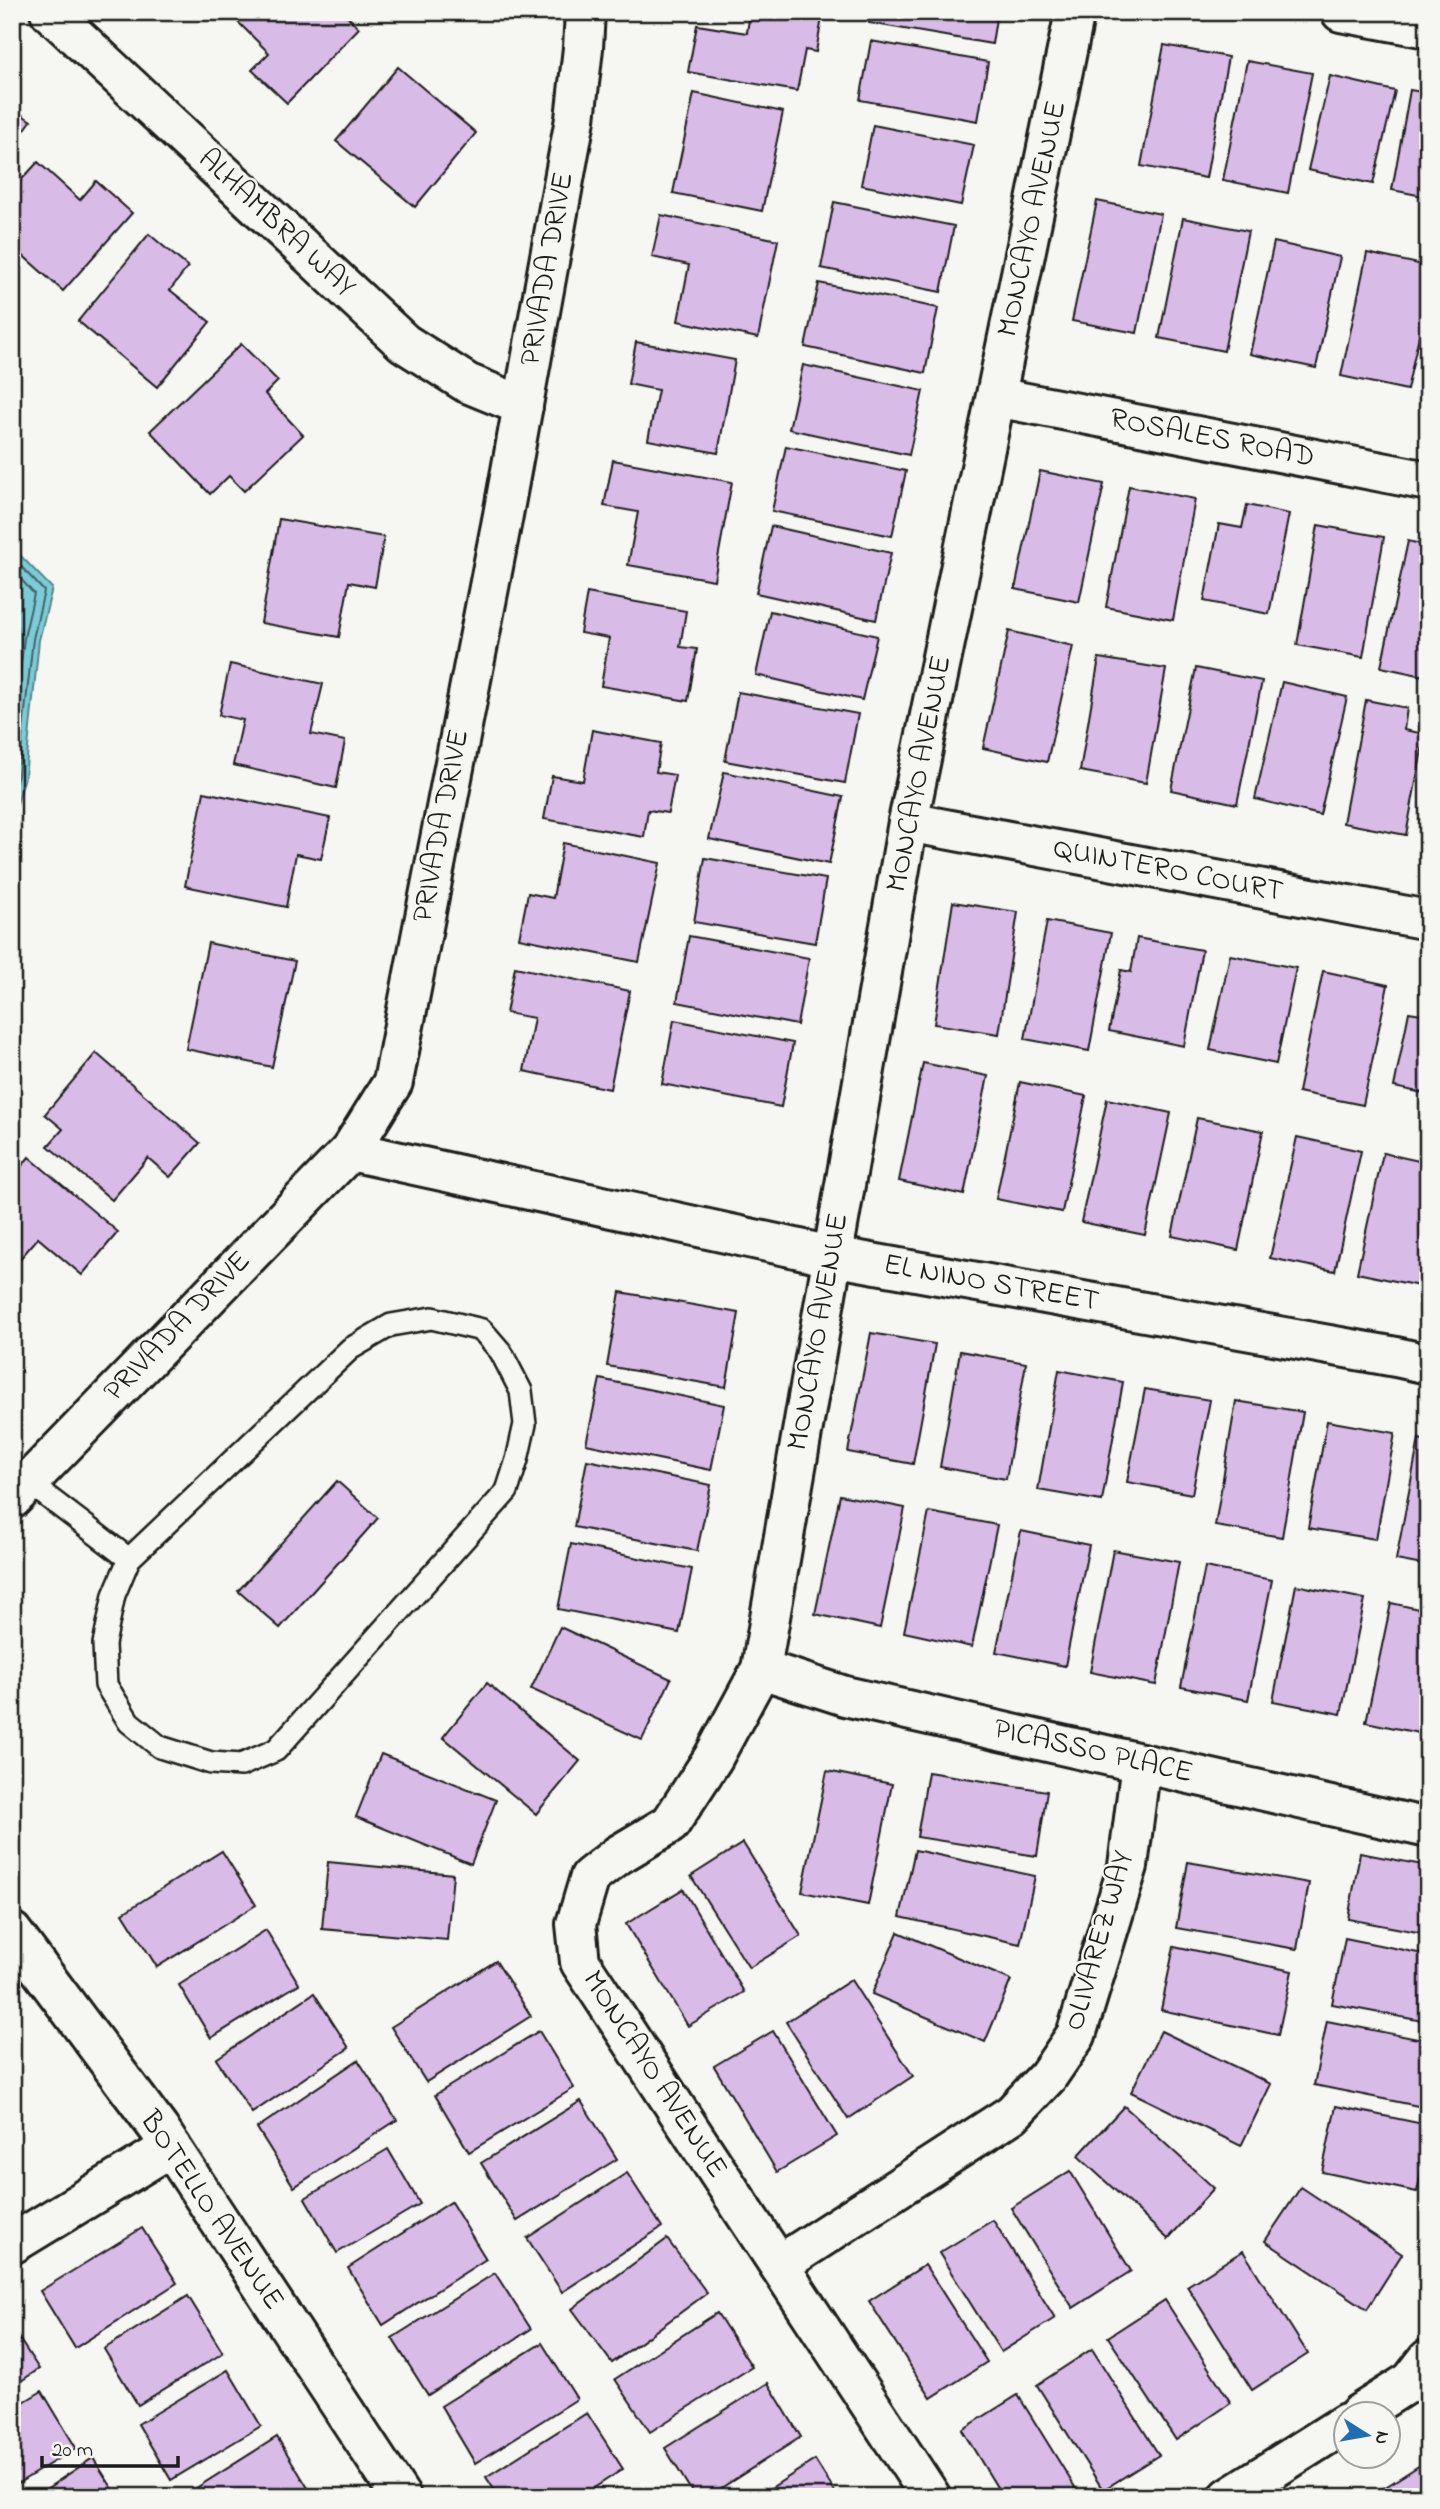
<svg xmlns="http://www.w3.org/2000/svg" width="1440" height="2509" viewBox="0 0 1440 2509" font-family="'Indie Flower',sans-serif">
<rect width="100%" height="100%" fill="#f6f6f2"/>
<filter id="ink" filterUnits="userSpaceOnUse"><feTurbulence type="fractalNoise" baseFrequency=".0143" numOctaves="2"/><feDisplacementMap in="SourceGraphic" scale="14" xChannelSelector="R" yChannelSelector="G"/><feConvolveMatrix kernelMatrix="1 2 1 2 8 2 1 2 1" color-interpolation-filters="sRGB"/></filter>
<g filter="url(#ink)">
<path fill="#7cccd7" stroke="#56868c" stroke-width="2" d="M12 547 52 588 39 640 25 777 12 821Z"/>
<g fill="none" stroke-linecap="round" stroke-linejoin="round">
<g stroke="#426267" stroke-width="2">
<path d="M12 557 44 591 33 639 18 775 12 795"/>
<path d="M12 569 34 594 24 638 12 744"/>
</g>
</g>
<g fill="#d9bbe8" stroke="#1c1c1c" stroke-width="2">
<path d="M235 12H343L359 28 287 103 252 70 269 53 232 16Z"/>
<path d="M750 12H823L816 52 805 50 797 91 688 72 697 25 747 33Z"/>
<path d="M871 12H997L992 44 869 23Z"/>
<path d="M871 41 988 62 978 121 860 100Z"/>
<path d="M1164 45 1228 57 1206 178 1141 166Z"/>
<path d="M1247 61 1312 73 1288 193 1223 180Z"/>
<path d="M398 67 476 133 415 207 336 141Z"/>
<path d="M1330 76 1395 91 1373 184 1308 170Z"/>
<path d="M1410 90 1428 93V197L1392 190Z"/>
<path d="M694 93 783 112 762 211 673 193Z"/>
<path d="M12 108 31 121 12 147Z"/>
<path d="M873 125 974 145 961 205 861 185Z"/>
<path d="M38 162 80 200 96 181 132 213 63 291 20 253 12 262V190Z"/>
<path d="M1097 201 1161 214 1137 333 1072 321Z"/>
<path d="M834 202 954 226 941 292 821 268Z"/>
<path d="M661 215 778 240 758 338 678 321 689 265 652 257Z"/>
<path d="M1183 218 1248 231 1224 351 1159 338Z"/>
<path d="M149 234 188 267 170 290 210 322 157 387 78 321Z"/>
<path d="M1274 242 1340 257 1316 368 1250 354Z"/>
<path d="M1367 253 1428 266V295L1407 390 1341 376Z"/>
<path d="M819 283 938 308 925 373 805 347Z"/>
<path d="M636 342 735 360 718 453 648 440 658 390 628 384Z"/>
<path d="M241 344 278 381 265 394 303 435 244 491 229 476 210 494 150 431Z"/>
<path d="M803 365 923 391 909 455 789 429Z"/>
<path d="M786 446 906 471 892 536 772 511Z"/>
<path d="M613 460 732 482 714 580 628 565 638 512 604 506Z"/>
<path d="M1040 471 1104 484 1079 602 1015 589Z"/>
<path d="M1129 486 1195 499 1173 620 1106 607Z"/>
<path d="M1247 505 1289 514 1269 614 1204 601 1219 524 1242 528Z"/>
<path d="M279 519 384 537 375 587 349 582 339 637 261 623Z"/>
<path d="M1318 525 1384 537 1363 657 1297 645Z"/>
<path d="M771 526 891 553 876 620 756 593Z"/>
<path d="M1408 541 1428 546V677L1381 667Z"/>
<path d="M587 593 686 611 680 647 697 649 688 701 601 686 609 638 580 633Z"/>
<path d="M770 611 877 636 862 700 756 675Z"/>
<path d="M1009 631 1073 646 1047 762 983 748Z"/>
<path d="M1099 658 1166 669 1146 783 1080 771Z"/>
<path d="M230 664 323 684 311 734 345 741 336 788 233 765 243 720 219 715Z"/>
<path d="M1196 668 1262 681 1237 804 1171 790Z"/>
<path d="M1282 682 1347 697 1320 815 1255 799Z"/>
<path d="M738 692 858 714 845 783 725 761Z"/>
<path d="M1366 700 1407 708 1404 730 1425 734 1406 835 1343 823Z"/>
<path d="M592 730 661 743 656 772 675 775 668 813 648 810 644 837 544 819 552 776 583 781Z"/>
<path d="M724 772 843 797 829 864 709 839Z"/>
<path d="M204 792 330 818 321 859 296 854 286 907 185 886Z"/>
<path d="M563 843 660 863 639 962 519 938 528 893 553 898Z"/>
<path d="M705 858 826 879 815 943 694 922Z"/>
<path d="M953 902 1018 912 999 1034 934 1024Z"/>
<path d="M1047 921 1111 933 1089 1051 1025 1039Z"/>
<path d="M689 936 809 958 797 1025 677 1002Z"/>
<path d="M1137 938 1202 950 1184 1046 1109 1031 1121 970 1131 972Z"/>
<path d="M208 943 295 961 272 1067 186 1049Z"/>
<path d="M1230 955 1296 968 1276 1064 1210 1050Z"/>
<path d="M515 967 630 991 610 1089 524 1071 534 1018 506 1013Z"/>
<path d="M1323 971 1388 985 1363 1105 1298 1092Z"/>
<path d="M1409 1012 1428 1015V1094L1394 1087Z"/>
<path d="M674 1020 793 1043 781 1107 662 1084Z"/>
<path d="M96 1053 200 1143 170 1177 148 1158 112 1200 48 1146 63 1129 45 1114Z"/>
<path d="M923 1063 988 1076 964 1195 899 1181Z"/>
<path d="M1020 1082 1086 1096 1062 1212 996 1199Z"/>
<path d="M1107 1099 1171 1113 1145 1235 1081 1222Z"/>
<path d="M1197 1118 1263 1131 1238 1250 1172 1236Z"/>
<path d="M1297 1137 1361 1151 1335 1271 1270 1258Z"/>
<path d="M1383 1153 1428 1163V1268L1424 1287 1357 1273Z"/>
<path d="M29 1157 118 1232 82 1275 38 1238 12 1268V1178Z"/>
<path d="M620 1292 739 1313 726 1387 607 1366Z"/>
<path d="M871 1333 935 1344 913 1464 848 1452Z"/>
<path d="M960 1351 1026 1363 1006 1479 940 1467Z"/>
<path d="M1059 1370 1123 1382 1102 1501 1038 1490Z"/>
<path d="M600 1379 724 1405 711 1470 586 1444Z"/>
<path d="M1145 1389 1210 1400 1192 1494 1127 1482Z"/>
<path d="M1236 1401 1303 1412 1282 1537 1215 1526Z"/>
<path d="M1327 1421 1395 1433 1376 1539 1308 1528Z"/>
<path d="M1419 1439 1428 1441V1566L1396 1560Z"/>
<path d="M587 1460 711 1485 697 1551 574 1527Z"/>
<path d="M337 1481 378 1518 280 1628 238 1591Z"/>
<path d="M840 1495 905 1508 880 1628 815 1614Z"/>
<path d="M929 1512 997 1525 972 1647 904 1632Z"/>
<path d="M1021 1531 1089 1545 1065 1666 996 1652Z"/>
<path d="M571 1544 692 1569 679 1633 558 1609Z"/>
<path d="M1113 1550 1179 1562 1156 1685 1090 1672Z"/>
<path d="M1205 1567 1272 1580 1248 1700 1181 1687Z"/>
<path d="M1296 1585 1365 1599 1341 1714 1273 1701Z"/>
<path d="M1391 1603 1428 1611V1735L1366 1722Z"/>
<path d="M560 1627 671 1679 642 1740 531 1689Z"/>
<path d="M487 1683 580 1761 536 1814 443 1737Z"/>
<path d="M381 1754 496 1800 471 1864 356 1817Z"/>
<path d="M827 1771 892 1784 868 1905 802 1892Z"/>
<path d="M928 1772 1047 1791 1037 1856 917 1837Z"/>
<path d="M743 1843 801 1936 749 1968 691 1876Z"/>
<path d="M915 1850 1035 1876 1020 1944 900 1917Z"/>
<path d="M222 1851 256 1905 157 1967 123 1913Z"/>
<path d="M1360 1853 1428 1866V1934L1348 1919Z"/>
<path d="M328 1862 453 1874 447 1940 322 1929Z"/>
<path d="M1188 1862 1309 1883 1297 1949 1176 1928Z"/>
<path d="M683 1889 744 1992 688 2026 626 1924Z"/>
<path d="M266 1930 299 1984 211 2038 179 1985Z"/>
<path d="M898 1932 1011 1980 985 2042 872 1994Z"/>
<path d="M1345 1938 1428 1955V2022L1332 2004Z"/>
<path d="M1174 1946 1292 1971 1278 2035 1161 2010Z"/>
<path d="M496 1961 531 2016 426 2082 391 2027Z"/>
<path d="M851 1980 913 2076 848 2119 786 2022Z"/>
<path d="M314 1993 349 2048 252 2113 216 2059Z"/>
<path d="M1327 2021 1428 2041V2108L1314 2085Z"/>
<path d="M539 2031 574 2088 469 2152 435 2095Z"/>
<path d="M773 2031 837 2136 777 2172 714 2066Z"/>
<path d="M1161 2031 1271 2084 1241 2146 1131 2092Z"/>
<path d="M358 2060 397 2120 294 2187 257 2128Z"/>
<path d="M581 2101 617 2159 517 2221 481 2163Z"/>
<path d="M1124 2106 1214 2188 1168 2239 1078 2156Z"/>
<path d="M1336 2106 1428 2125V2141L1417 2192 1322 2172Z"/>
<path d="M388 2149 420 2204 337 2253 305 2198Z"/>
<path d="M1070 2171 1131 2271 1073 2308 1011 2208Z"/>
<path d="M627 2173 662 2227 562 2292 527 2238Z"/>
<path d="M1301 2187 1402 2254 1367 2309 1265 2241Z"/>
<path d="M451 2202 486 2259 383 2325 348 2268Z"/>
<path d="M993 2220 1055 2318 1001 2352 939 2253Z"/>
<path d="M142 2228 177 2283 75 2348 40 2291Z"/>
<path d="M667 2239 707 2293 612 2363 572 2309Z"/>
<path d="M1243 2251 1308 2354 1252 2390 1187 2286Z"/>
<path d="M925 2265 987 2362 931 2398 869 2301Z"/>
<path d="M495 2273 531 2329 428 2395 392 2338Z"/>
<path d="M188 2296 223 2353 138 2405 104 2349Z"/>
<path d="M1165 2300 1231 2403 1176 2440 1108 2337Z"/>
<path d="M717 2313 752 2367 650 2432 615 2379Z"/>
<path d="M12 2328 39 2369 12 2387Z"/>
<path d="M542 2343 577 2399 475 2463 441 2406Z"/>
<path d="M1092 2349 1159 2455 1103 2490 1037 2385Z"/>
<path d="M228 2370 261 2426 171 2480 138 2424Z"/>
<path d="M768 2383 801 2437 707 2497H695L665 2448Z"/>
<path d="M42 2391 76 2448 12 2487V2409Z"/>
<path d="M1018 2395 1081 2497H1003L962 2430Z"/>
<path d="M587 2413 623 2469 580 2497H499L486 2477Z"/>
<path d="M277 2437 311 2493 305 2497H182Z"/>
<path d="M93 2458 118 2497H34Z"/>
<path d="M815 2460 838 2497H757Z"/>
<path d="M1428 2460V2497H1378L1376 2493Z"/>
</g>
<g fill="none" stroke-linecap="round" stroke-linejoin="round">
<defs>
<g id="service">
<path d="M432 1318 482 1330 501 1352 521 1391 525 1424 517 1460 507 1491 276 1750 241 1765 211 1763 160 1747 129 1722 106 1685 104 1644 114 1595 129 1559 350 1349 391 1325Z"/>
<path d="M28 1482 129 1559"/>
</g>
<g id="minor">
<path d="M50 12 404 343 467 383 523 406"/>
<path d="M1341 12 1428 28"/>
<path d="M996 397 1428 481"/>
<path d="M908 822 1428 920"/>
<path d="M350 1151 832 1256 1396 1357 1428 1364"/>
<path d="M12 1499 350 1151 393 1082 503 515 575 119 583 48 585 12"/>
<path d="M761 1669 845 1696 1428 1828"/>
<path d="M12 1932 159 2129 401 2497"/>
<path d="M12 2244 171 2147"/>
<path d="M779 2265 1012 2114 1048 2076 1076 2035 1128 1866 1141 1763"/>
<path d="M1359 2414 1411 2381 1428 2359"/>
<path d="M931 2497 580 1962 576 1924 590 1877 618 1855 670 1824 713 1758 761 1669 908 822 1075 12"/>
<path d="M1229 2497 1346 2423"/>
</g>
</defs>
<use href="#service" stroke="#1c1c1c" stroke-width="26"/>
<use href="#minor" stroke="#1c1c1c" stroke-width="44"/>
<use href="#service" stroke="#f6f6f2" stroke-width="21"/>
<use href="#minor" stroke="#f6f6f2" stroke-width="38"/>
</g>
</g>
<g text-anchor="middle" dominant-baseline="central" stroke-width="5" stroke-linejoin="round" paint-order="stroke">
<g font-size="30" fill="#1c1c1c" stroke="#f6f6f2">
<text transform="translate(1033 219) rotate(-78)">MONCAYO AVENUE</text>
<text transform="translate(276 224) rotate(43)">ALHAMBRA WAY</text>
<text transform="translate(548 269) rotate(-80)">PRIVADA DRIVE</text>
<text transform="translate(1212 439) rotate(11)">ROSALES ROAD</text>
<text transform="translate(920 774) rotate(-79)">MONCAYO AVENUE</text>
<text transform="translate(442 826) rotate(-79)">PRIVADA DRIVE</text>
<text transform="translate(1168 871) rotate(11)">QUINTERO COURT</text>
<text transform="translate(991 1284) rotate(10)">EL NINO STREET</text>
<text transform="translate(178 1327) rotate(-46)">PRIVADA DRIVE</text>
<text transform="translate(819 1332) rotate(-80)">MONCAYO AVENUE</text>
<text transform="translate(1093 1752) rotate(13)">PICASSO PLACE</text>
<text transform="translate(1100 1941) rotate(-74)">OLIVAREZ WAY</text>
<text transform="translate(654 2075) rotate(57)">MONCAYO AVENUE</text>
<text transform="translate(211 2211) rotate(56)">BOTELLO AVENUE</text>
</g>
</g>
<rect width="1440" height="2509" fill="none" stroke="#f6f6f2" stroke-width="42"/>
<rect x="21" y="21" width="1398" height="2467" fill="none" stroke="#1c1c1c" stroke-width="2.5" filter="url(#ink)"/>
<g transform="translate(1367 2435) rotate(101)"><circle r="33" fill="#f6f6f2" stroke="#9f9f9c" stroke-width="2"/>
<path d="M0-5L12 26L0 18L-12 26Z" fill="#1f6fb2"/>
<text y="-10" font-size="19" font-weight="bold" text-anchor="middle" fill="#1c1c1c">N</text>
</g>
<path d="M42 2456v10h136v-10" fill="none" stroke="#1c1c1c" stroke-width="3.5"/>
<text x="52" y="2456" font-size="21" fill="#1c1c1c" stroke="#f6f6f2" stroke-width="5" paint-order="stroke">20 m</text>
</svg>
